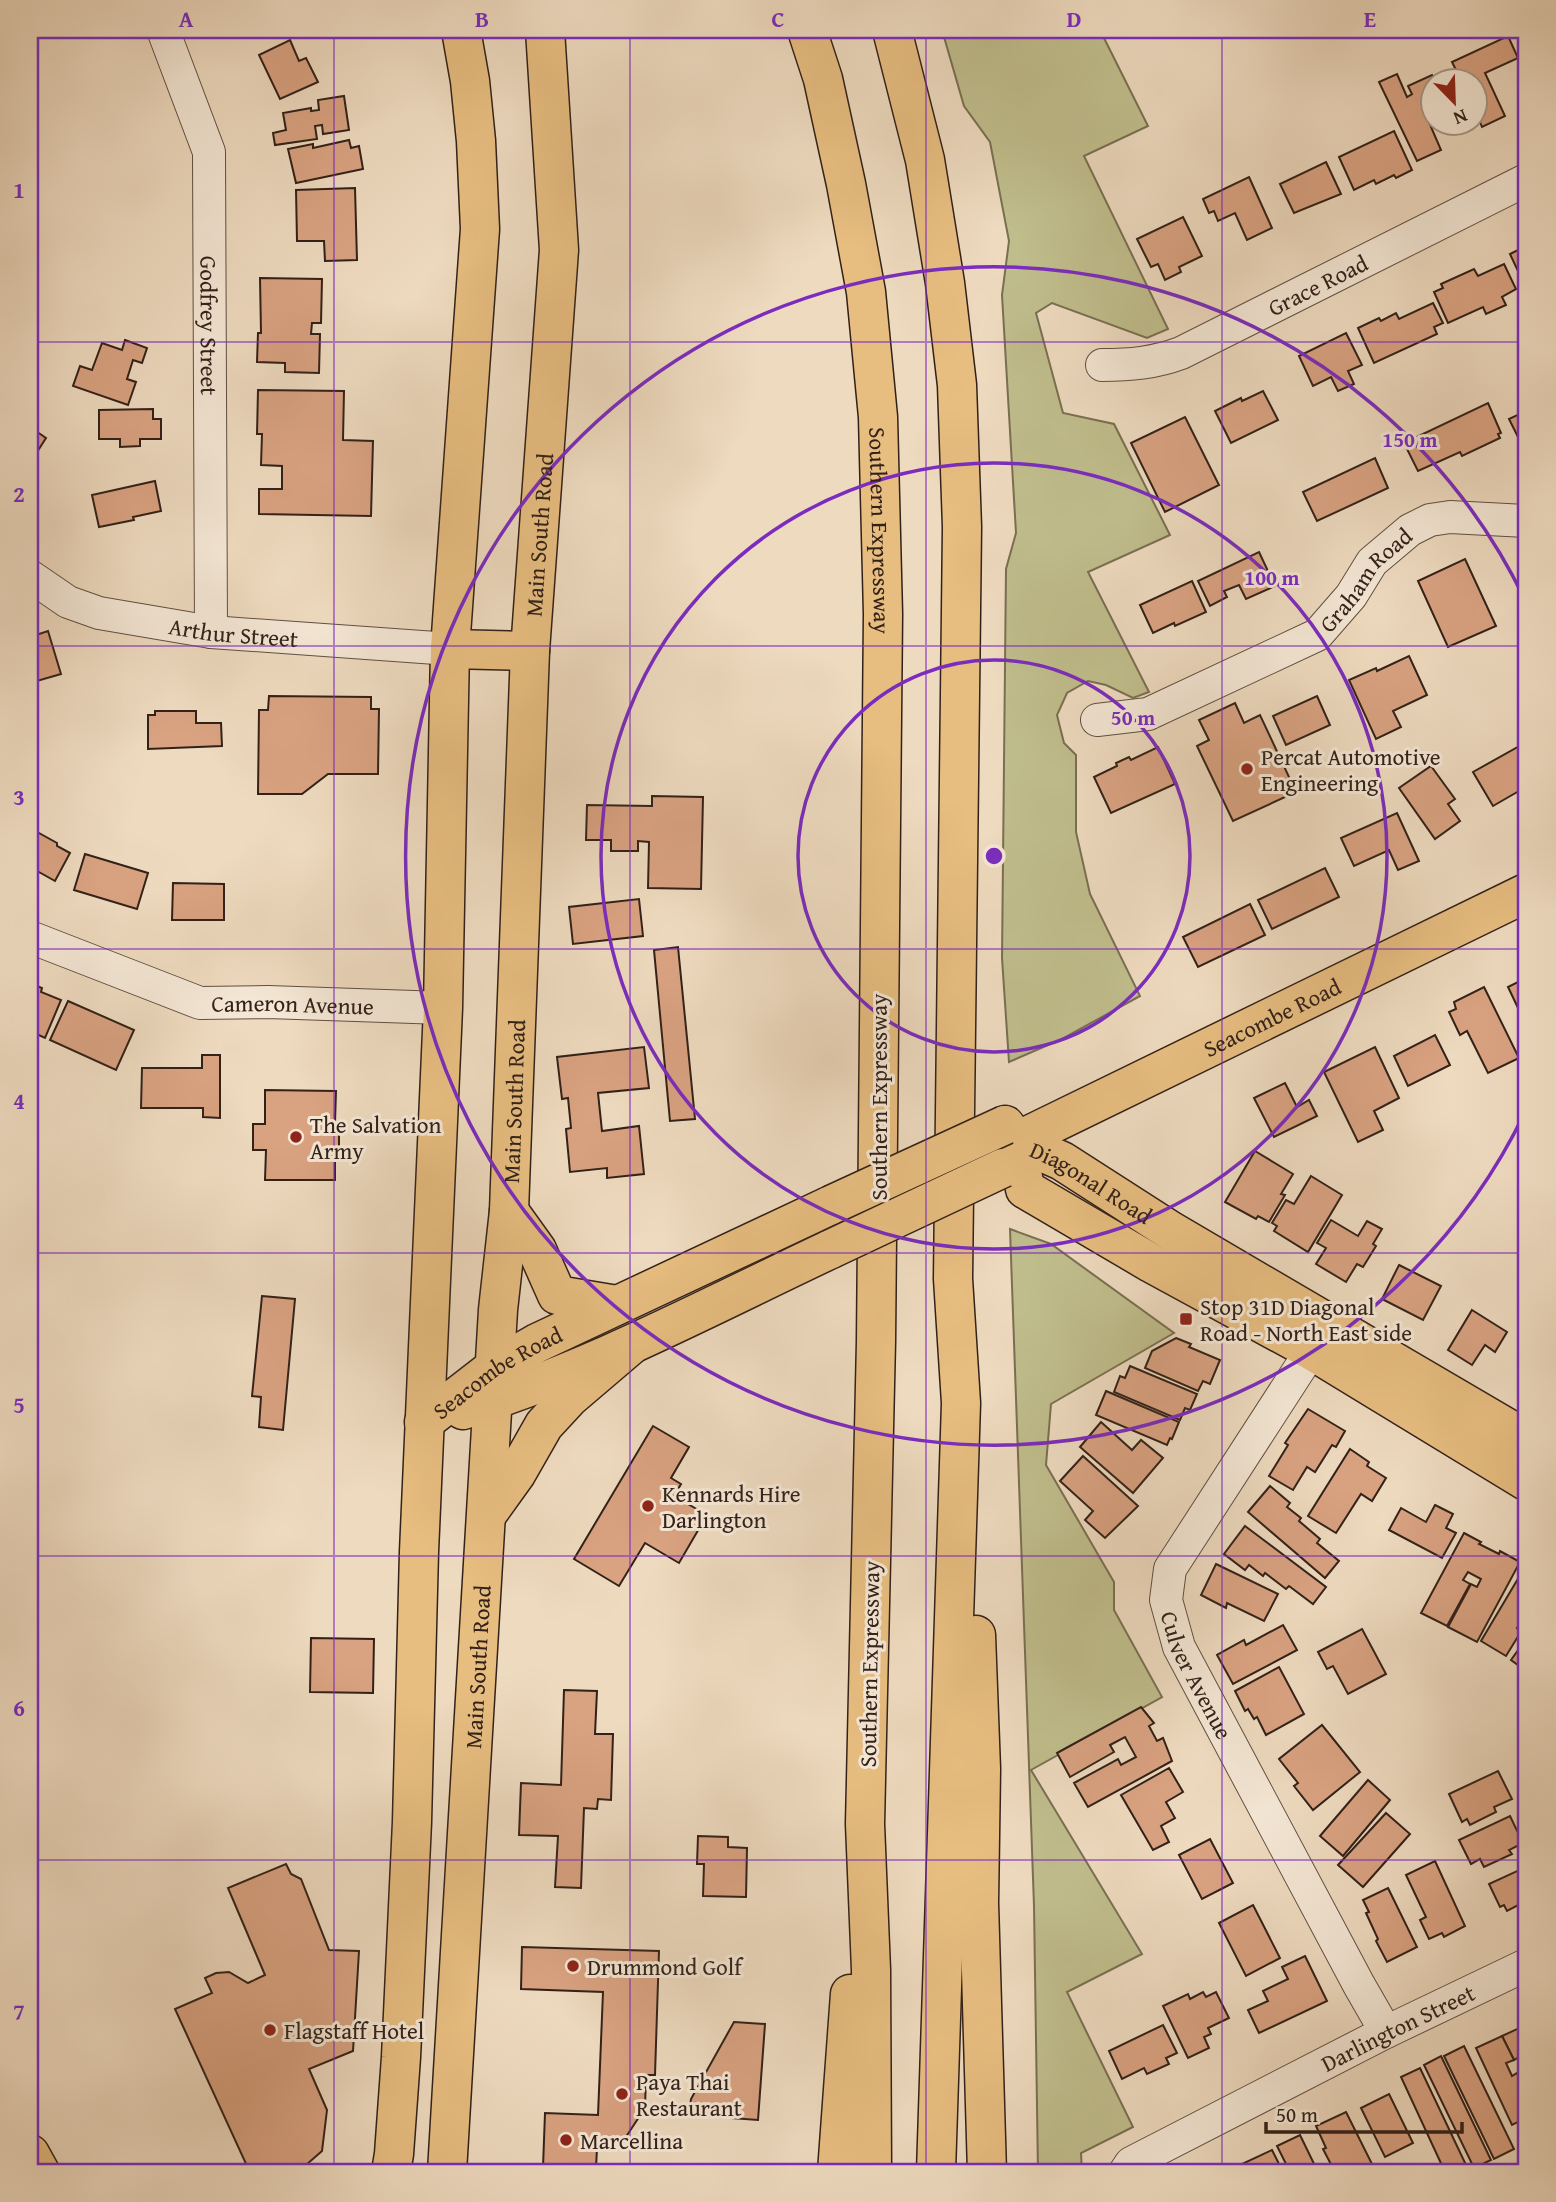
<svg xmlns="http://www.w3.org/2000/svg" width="1556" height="2202" viewBox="0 0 1556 2202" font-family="'Gentium Book Plus',serif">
<rect width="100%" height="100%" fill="#eedabf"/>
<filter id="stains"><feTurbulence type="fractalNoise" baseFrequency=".00286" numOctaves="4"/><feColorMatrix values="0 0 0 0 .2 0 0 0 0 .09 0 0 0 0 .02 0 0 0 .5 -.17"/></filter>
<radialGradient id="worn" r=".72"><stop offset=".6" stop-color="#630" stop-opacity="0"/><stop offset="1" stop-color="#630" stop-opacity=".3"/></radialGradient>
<g fill="#c0bd8c" stroke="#796f52" stroke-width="2">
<path d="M942 30H1100L1148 126 1084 156 1168 329 1147 338 1052 303 1036 313 1063 413 1114 424 1170 535 1088 572 1149 692 1133 698 1106 685 1088 681 1067 693 1057 715 1064 743 1076 755V832L1090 894 1140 996 1062 1039 1009 1062 1002 958 1006 569 1016 533 1002 295 1009 241 990 142 964 106Z"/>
<path d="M1010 1229 1051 1244 1174 1333 1051 1404 1046 1465 1114 1582V1610L1162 1697 1031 1770 1142 1954 1067 1992 1133 2127 1081 2153 1082 2172H1038L1034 1906Z"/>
</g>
<g fill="#d9a281" stroke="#322119" stroke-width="2">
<path d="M1508 36 1518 58 1485 73 1505 116 1482 127 1476 112V80H1461L1452 62Z"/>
<path d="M290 40 299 61 306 58 318 82 280 99 259 55Z"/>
<path d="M1397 74 1407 97 1412 94 1408 86 1432 75 1435 80 1434 117 1428 120 1441 150 1417 161 1379 82Z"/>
<path d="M344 96 349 130 323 134 322 125 315 126 317 139 275 145 273 133 286 130 283 113 311 108V111L319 110 318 100Z"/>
<path d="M1394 131 1412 170 1396 178 1394 175 1376 184 1374 180 1354 190 1339 157Z"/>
<path d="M349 140 351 148 359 146 363 169 296 183 288 149 313 144V148Z"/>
<path d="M1326 162 1341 194 1294 213 1280 184Z"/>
<path d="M1249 177 1272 228 1247 240 1235 213 1218 221 1214 211 1209 213 1203 199Z"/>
<path d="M355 188 357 260 325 261 324 241H297L296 190Z"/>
<path d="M1183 217 1202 256 1179 267 1181 272 1165 280 1158 264 1151 267 1137 239Z"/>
<path d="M1526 246V283L1524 284 1510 254Z"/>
<path d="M1504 264 1516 289 1502 297 1506 305 1486 314 1483 307 1448 323 1434 292 1443 288 1441 284 1474 269 1478 276Z"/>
<path d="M260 278 322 279 321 323H312L311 334H320L319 373 285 372V363L257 362 258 333H261Z"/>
<path d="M1433 303 1443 323 1434 327 1437 334 1374 363 1358 328 1379 318 1381 321 1396 313 1399 319Z"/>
<path d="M1346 333 1362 365 1348 371 1354 384 1338 391 1331 377 1313 386 1299 356Z"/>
<path d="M125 340 147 348 142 363 133 360 127 379 136 382 128 405 73 386 80 366 92 370 102 343 122 350Z"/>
<path d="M258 390 344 391 343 440 373 441 371 516 259 514V489H282V466L261 465 262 434H257Z"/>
<path d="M1263 391 1278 420 1231 443 1215 411 1241 398 1242 401Z"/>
<path d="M1488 403 1501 433 1498 434 1500 438 1462 456 1460 452 1418 471 1404 443Z"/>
<path d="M153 409V419H161V439H140V446L120 447V439H99V410Z"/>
<path d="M1526 411V453L1509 419Z"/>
<path d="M1185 417 1219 485 1165 512 1131 443Z"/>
<path d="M30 427 46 438 30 463Z"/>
<path d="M1375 458 1388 488 1317 521 1303 492Z"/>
<path d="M155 481 161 511 133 517 134 520 99 527 92 495Z"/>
<path d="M1259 552 1275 586 1246 599 1239 585 1224 591 1227 597 1210 606 1198 581Z"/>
<path d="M1465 559 1496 626 1448 647 1418 581Z"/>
<path d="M1192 581 1206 612 1175 626 1174 623 1153 633 1140 605Z"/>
<path d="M48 631 61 674 30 683V637Z"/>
<path d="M1409 656 1427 695 1393 711 1401 727 1376 739 1349 680 1376 668 1377 671Z"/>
<path d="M269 696 371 697V709H379L378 774H328L302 794H258L259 710H268Z"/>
<path d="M1317 696 1330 725 1286 745 1273 716Z"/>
<path d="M1235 703 1244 723 1260 715 1296 792 1233 821 1197 746 1209 740 1199 720Z"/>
<path d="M155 711H196V723H221L222 746 148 749V715H155Z"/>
<path d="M1523 744 1526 749V796L1523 798 1519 791 1493 806 1473 772Z"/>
<path d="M1158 747 1175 784 1111 813 1094 777 1117 766 1116 763 1129 757 1131 760Z"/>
<path d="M1431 766 1455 799 1448 804 1460 821 1435 839 1399 788Z"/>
<path d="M652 796 703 797 701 889 648 888 649 842 638 841V851H611V840H586L587 805 652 806Z"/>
<path d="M1397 813 1419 861 1398 870 1389 850 1354 866 1341 838Z"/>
<path d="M30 828 57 843V846L70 853 55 881 30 867Z"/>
<path d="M85 854 148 873 137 909 74 890Z"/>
<path d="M1325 868 1339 897 1272 929 1258 900Z"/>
<path d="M173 883 224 884V920H172Z"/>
<path d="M639 899 643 936 573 944 569 907Z"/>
<path d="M1250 904 1265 935 1198 967 1183 937Z"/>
<path d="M678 947 695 1119 670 1121 654 950Z"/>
<path d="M1526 978V1006L1519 1010 1508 987Z"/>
<path d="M30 983 42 988 41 992 61 1000 45 1038 30 1031Z"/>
<path d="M1484 987 1519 1058 1488 1073 1467 1031 1460 1035 1449 1012 1456 1009 1454 1002Z"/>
<path d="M68 1001 134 1030 116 1070 50 1040Z"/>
<path d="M1435 1035 1450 1065 1408 1086 1394 1056Z"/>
<path d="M644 1047 649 1088 598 1093 602 1131 639 1126 644 1174 607 1178V1168L570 1172 566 1129 571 1128 568 1098 562 1099 557 1057Z"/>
<path d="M1375 1047 1399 1098 1374 1111 1383 1130 1358 1142 1324 1072Z"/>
<path d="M202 1055H220V1118L203 1117V1108H141L142 1068H202Z"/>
<path d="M1285 1083 1297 1107 1309 1100 1317 1116 1274 1137 1254 1098Z"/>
<path d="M265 1090 336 1091 335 1123H339V1152H335V1180H265L266 1150H253V1124H265Z"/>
<path d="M1255 1151 1293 1174 1281 1194 1285 1195 1269 1222 1258 1216 1256 1219 1225 1202Z"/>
<path d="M1311 1176 1342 1195 1308 1252 1274 1231 1277 1226 1272 1223 1286 1200 1294 1204Z"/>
<path d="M1331 1220 1358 1236 1367 1221 1382 1229 1373 1244 1376 1246 1363 1267 1357 1264 1346 1282 1316 1264 1326 1248 1317 1243Z"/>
<path d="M1399 1265 1441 1286 1423 1320 1382 1299Z"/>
<path d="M262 1296 295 1299 283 1430 259 1427 261 1397 252 1396Z"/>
<path d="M1472 1310 1507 1332 1495 1352 1485 1345 1472 1365 1448 1350Z"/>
<path d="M1176 1338 1191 1344 1189 1347 1220 1360 1210 1384 1203 1381 1198 1391 1145 1368 1152 1351Z"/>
<path d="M1130 1366 1197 1394 1190 1410 1185 1408 1180 1420 1114 1392 1120 1376 1125 1378Z"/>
<path d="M1106 1391 1179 1422 1172 1439 1170 1438 1167 1445 1096 1415Z"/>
<path d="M1308 1409 1345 1431 1336 1447 1332 1445 1315 1472 1307 1467 1293 1490 1269 1476 1288 1445 1285 1443Z"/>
<path d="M1101 1422 1132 1450 1141 1440 1163 1458 1133 1493 1080 1447Z"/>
<path d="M653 1426 689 1447 671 1478 681 1484 674 1496 707 1515 679 1563 645 1543 619 1586 574 1559Z"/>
<path d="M1350 1449 1369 1462 1367 1466 1386 1478 1372 1501 1361 1494 1336 1533 1308 1516Z"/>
<path d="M1083 1456 1138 1506 1105 1538 1085 1520 1093 1511 1060 1481Z"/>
<path d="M1270 1486 1290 1503 1287 1507 1301 1518 1299 1521 1320 1539 1317 1543 1339 1561 1325 1578 1248 1512Z"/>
<path d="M1435 1505 1453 1514 1446 1528 1456 1533 1442 1558 1389 1530 1401 1508 1426 1522Z"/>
<path d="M1245 1526 1326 1587 1313 1604 1289 1586 1286 1589 1265 1573 1263 1576 1249 1565 1245 1570 1224 1554Z"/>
<path d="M1464 1533 1481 1542 1479 1544 1499 1554 1500 1551 1520 1562 1477 1642 1448 1627 1471 1584 1477 1587 1481 1579 1468 1572 1463 1580 1470 1584 1447 1626 1421 1613Z"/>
<path d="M1216 1564 1278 1594 1264 1621 1227 1603 1226 1608 1201 1595Z"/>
<path d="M1522 1572 1526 1575V1626L1520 1623 1517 1628 1522 1630 1506 1656 1481 1641Z"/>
<path d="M1283 1625 1297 1650 1233 1684 1217 1655 1244 1640 1246 1645Z"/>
<path d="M1362 1629 1386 1674 1348 1694 1333 1666 1327 1669 1318 1652Z"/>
<path d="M311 1638 374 1639 373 1693 310 1692Z"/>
<path d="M1526 1639V1671L1511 1660Z"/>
<path d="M1279 1667 1304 1714 1266 1735 1257 1717 1254 1719 1248 1709 1245 1711 1235 1691Z"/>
<path d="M564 1690 597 1691 595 1734H613L611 1800 598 1799 597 1809 584 1808 581 1888 555 1887 558 1836 519 1835 521 1783 561 1785Z"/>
<path d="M1141 1707 1154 1723 1149 1726 1157 1741 1163 1738 1172 1761 1088 1807 1074 1783 1118 1759 1121 1765 1136 1757 1125 1737 1110 1745 1114 1752 1070 1777 1057 1753Z"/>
<path d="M1322 1725 1360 1772 1313 1810 1294 1786 1298 1783 1279 1759Z"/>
<path d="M1169 1768 1183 1792 1166 1802 1175 1818 1161 1826 1169 1842 1153 1850 1121 1795Z"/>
<path d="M1498 1771 1512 1799 1494 1807 1496 1812 1470 1825 1467 1819 1462 1822 1449 1794Z"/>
<path d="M1368 1780 1390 1800 1343 1856 1320 1836Z"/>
<path d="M1386 1813 1410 1834 1363 1887 1338 1865Z"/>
<path d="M1510 1816 1523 1843 1509 1850 1512 1854 1484 1867 1480 1859 1471 1864 1459 1840Z"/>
<path d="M698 1836 728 1837V1847L747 1848 746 1897 703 1896 704 1864H697Z"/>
<path d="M1210 1839 1233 1883 1202 1899 1179 1855Z"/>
<path d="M1435 1861 1465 1926 1444 1937 1442 1933 1429 1939 1420 1920 1426 1917 1406 1875Z"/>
<path d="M286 1864 291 1874 301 1879 329 1950 359 1951 353 2051 309 2069 327 2110 322 2151 306 2165 290 2172H259L247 2166 175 2009 212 1993 205 1978 216 1973 229 1972 248 1983 265 1975 228 1888Z"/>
<path d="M1526 1867V1901L1507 1911 1504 1905 1500 1907 1489 1884Z"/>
<path d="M1388 1888 1417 1947 1387 1962 1376 1941 1378 1939 1366 1913 1369 1912 1363 1900Z"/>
<path d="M1253 1905 1280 1958 1246 1976 1219 1923Z"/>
<path d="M522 1947 659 1951 655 2075H646L645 2108 618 2149 597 2148 596 2168 543 2167 545 2113 598 2115 603 1992 521 1989Z"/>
<path d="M1305 1956 1327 2001 1259 2033 1248 2010 1268 2001 1263 1991 1288 1979 1282 1967Z"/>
<path d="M1203 1992 1206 1997 1216 1992 1229 2018 1208 2028 1211 2034 1204 2037 1209 2048 1188 2058 1163 2006 1188 1994 1190 1999Z"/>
<path d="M734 2022 765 2024 758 2120 689 2115 691 2099Z"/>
<path d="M1163 2025 1177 2053 1166 2058 1169 2064 1147 2074 1144 2068 1122 2079 1109 2051Z"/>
<path d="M1526 2025V2064L1522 2055 1514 2060 1502 2036Z"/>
<path d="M1502 2036 1514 2060 1506 2063 1512 2076 1517 2073 1526 2092V2118L1512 2125 1476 2048Z"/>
<path d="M1464 2046 1514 2149 1494 2159 1444 2056Z"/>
<path d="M1441 2056 1491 2160 1474 2168 1424 2065Z"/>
<path d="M1420 2068 1467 2167 1457 2172H1445L1401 2077Z"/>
<path d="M1389 2094 1413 2143 1385 2157 1361 2108Z"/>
<path d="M1346 2112 1372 2164 1354 2172H1335L1323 2149 1326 2148 1316 2126Z"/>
<path d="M1300 2135 1318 2172H1290L1277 2146Z"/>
<path d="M1272 2150 1283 2172H1225Z"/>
</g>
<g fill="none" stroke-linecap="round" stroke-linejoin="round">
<defs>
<g id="minor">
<path id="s1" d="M163 30 209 152 211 632"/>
<path id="s2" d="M1102 365C1130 365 1154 363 1181 353L1526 180"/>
<path id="s3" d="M30 576 68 602 99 613 211 632 450 649"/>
<path id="s4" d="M1097 720 1148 714 1317 635 1351 596 1372 562 1410 530 1430 520 1450 517 1526 521"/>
<path id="s5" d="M30 937 200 1003 268 1002 443 1008"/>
<path id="s6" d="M1324 1331 1170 1569 1166 1600 1179 1647 1359 1985 1386 2032"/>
<path id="s7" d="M1125 2172 1131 2163 1386 2032 1526 1965"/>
</g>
<g id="major">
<path id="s8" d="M1005 1125 1017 1141 1062 1161 1171 1231 1526 1439"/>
<path d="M1017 1141 1025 1189 1151 1263 1311 1350 1526 1481"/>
<path id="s9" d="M1010 1155 1017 1141 1526 893"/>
<path d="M463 1410C591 1370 710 1306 831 1249"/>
<path id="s10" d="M424 1422 495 1367 537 1343 831 1205"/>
<path d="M30 2154 40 2172"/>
</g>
<g id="highway">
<path id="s11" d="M807 30 823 79 846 184 866 292 878 417 883 614 876 1341 865 1824 871 1970 872 2172"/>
<path d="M892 30 925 160 945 283 957 385 962 527 953 1279 961 1403 936 2172"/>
<path d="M450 649 530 651"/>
<path d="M509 1211 537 1250 557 1295 617 1305"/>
<path d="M488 1513 516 1474 544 1425 569 1398 630 1346"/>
<path d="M976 1635 981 1769 979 1903 987 2172"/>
<path d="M391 2172 394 2154 401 2057 412 1822 419 1552 443 1008 450 649 480 229 476 141 470 81 461 30"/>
<path id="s12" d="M447 2172 498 1310 509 1211 530 651 559 250 545 30"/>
<path d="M837 2172 850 1994"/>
</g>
</defs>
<use href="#minor" stroke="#614f42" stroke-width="34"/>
<use href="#major" stroke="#322119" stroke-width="41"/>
<use href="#highway" stroke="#322119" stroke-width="41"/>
<use href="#minor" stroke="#f4e7d5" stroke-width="32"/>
<use href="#major" stroke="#e7bd80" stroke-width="38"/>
<use href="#highway" stroke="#e7bd80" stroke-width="38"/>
<defs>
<g id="major-bridge">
<path d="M831 1205 1005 1125"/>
<path d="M831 1249 1003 1168"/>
</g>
</defs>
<use href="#major-bridge" stroke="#322119" stroke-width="41" stroke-linecap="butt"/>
<use href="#major-bridge" stroke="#e7bd80" stroke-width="38"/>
</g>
<path fill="none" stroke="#7b2cbf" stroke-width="2" stroke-opacity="0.55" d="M334 30V2172M630 30V2172M926 30V2172M1222 30V2172M30 342H1526M30 646H1526M30 949H1526M30 1253H1526M30 1556H1526M30 1860H1526"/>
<g fill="none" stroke="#7b2cbf" stroke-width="3.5">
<circle cx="994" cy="856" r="196"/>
<circle cx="994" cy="856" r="393"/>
<path d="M1526 1110A589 589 0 1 1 1526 602"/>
</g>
<g fill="#8f2418" stroke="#f4e7d5" stroke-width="2.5">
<circle cx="1247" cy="769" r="7"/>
<circle cx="296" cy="1137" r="7"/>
<rect x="1179" y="1312" width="14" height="14" rx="3.5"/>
<circle cx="648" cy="1506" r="7"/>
<circle cx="573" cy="1966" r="7"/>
<circle cx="270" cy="2030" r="7"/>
<circle cx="622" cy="2094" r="7"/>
<circle cx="566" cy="2140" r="7"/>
</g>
<g text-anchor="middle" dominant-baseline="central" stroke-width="6" stroke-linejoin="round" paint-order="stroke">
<g font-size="23" fill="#322119" stroke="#f4e7d5">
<text stroke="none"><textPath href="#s2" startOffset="233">Grace Road</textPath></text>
<text stroke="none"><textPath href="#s1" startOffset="304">Godfrey Street</textPath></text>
<text stroke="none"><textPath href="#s11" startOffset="508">Southern Expressway</textPath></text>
<text stroke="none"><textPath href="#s12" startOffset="1640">Main South Road</textPath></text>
<text stroke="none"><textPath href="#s4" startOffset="312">Graham Road</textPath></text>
<text stroke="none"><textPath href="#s3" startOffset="215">Arthur Street</textPath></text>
<text stroke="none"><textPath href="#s5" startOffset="275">Cameron Avenue</textPath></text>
<text stroke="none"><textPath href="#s9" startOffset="299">Seacombe Road</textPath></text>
<text transform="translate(878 1097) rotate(-90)">Southern Expressway</text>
<text stroke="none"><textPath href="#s12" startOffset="1073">Main South Road</textPath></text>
<text stroke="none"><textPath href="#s8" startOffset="105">Diagonal Road</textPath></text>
<text stroke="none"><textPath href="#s10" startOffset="89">Seacombe Road</textPath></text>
<text transform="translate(869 1664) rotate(-89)">Southern Expressway</text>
<text stroke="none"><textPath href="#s12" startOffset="506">Main South Road</textPath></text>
<text stroke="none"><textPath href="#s6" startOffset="396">Culver Avenue</textPath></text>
<text stroke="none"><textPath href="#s7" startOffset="310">Darlington Street</textPath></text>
</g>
<g font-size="23" fill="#322119" stroke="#f4e7d5" text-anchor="start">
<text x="1261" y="756">Percat Automotive<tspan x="1261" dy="26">Engineering</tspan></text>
<text x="310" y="1124">The Salvation<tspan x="310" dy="26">Army</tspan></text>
<text x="1200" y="1306">Stop 31D Diagonal<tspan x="1200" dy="26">Road - North East side</tspan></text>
<text x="662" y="1493">Kennards Hire<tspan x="662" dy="26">Darlington</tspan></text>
<text x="587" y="1966">Drummond Golf</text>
<text x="284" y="2030">Flagstaff Hotel</text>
<text x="636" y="2081">Paya Thai<tspan x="636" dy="26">Restaurant</tspan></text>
<text x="580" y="2140">Marcellina</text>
</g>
</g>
<circle cx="994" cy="856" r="10" fill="#7b2cbf" stroke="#f4e7d5" stroke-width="3.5"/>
<g font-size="21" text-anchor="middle" font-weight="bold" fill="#7b2cbf" stroke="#f4e7d5" stroke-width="6" stroke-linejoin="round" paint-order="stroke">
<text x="1410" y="447">150 m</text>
<text x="1272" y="585">100 m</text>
<text x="1133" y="725">50 m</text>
</g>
<rect width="1556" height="2202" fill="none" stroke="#eedabf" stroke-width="77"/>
<g transform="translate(1454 102) rotate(157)"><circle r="33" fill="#f4e7d5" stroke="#a6988a" stroke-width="2"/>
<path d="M0-5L12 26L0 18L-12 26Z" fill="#8f2418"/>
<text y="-10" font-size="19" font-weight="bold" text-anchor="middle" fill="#322119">N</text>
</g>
<path d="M1266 2122v10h196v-10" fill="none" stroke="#322119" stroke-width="3.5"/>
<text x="1276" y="2122" font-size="21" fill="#322119" stroke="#f4e7d5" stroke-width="5" paint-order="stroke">50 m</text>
<rect x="38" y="38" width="1480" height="2126" fill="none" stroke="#7b2cbf" stroke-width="2.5"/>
<g font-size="23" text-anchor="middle" font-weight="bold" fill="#7b2cbf">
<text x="186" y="27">A</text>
<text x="482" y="27">B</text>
<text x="778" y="27">C</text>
<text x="1074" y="27">D</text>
<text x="1370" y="27">E</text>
<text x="19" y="198">1</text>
<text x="19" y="502">2</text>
<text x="19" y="805">3</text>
<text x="19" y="1109">4</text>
<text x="19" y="1413">5</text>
<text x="19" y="1716">6</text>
<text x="19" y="2020">7</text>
</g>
<rect width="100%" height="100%" filter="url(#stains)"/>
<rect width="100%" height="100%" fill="url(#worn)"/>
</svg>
